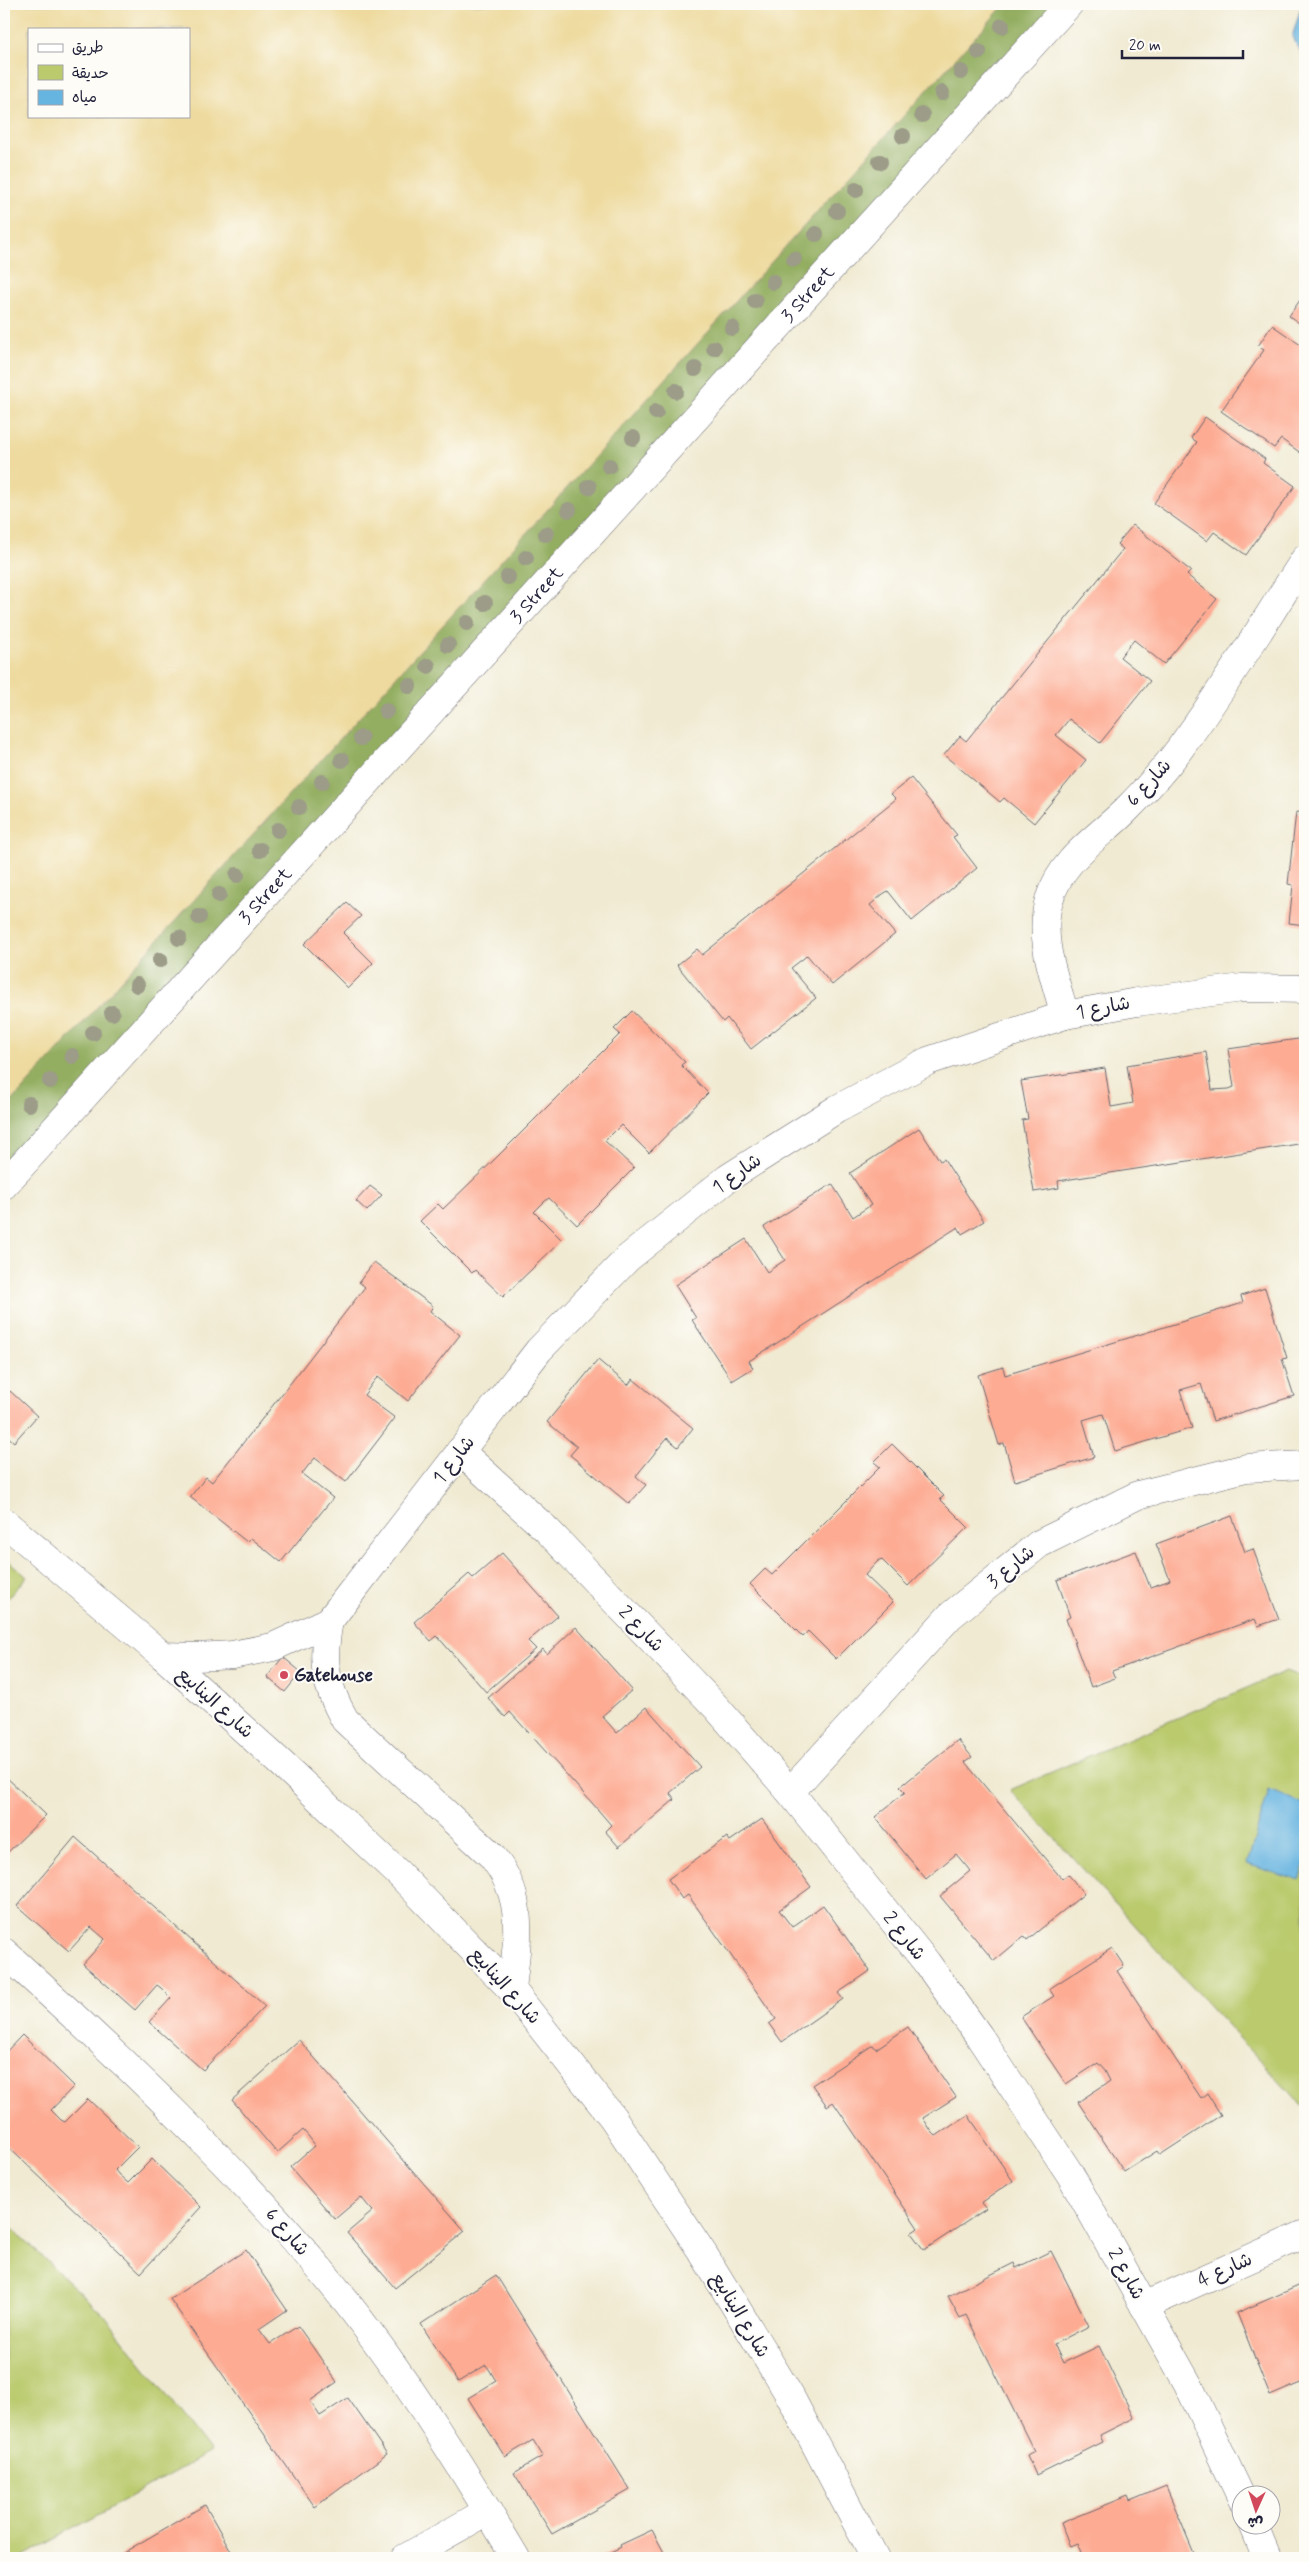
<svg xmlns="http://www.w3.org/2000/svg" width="1309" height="2562" viewBox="0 0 1309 2562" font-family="Mynerve,'Playpen Sans Arabic',sans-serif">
<rect width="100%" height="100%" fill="#fdfcf7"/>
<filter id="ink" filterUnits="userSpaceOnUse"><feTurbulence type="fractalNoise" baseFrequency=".02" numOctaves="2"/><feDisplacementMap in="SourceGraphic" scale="10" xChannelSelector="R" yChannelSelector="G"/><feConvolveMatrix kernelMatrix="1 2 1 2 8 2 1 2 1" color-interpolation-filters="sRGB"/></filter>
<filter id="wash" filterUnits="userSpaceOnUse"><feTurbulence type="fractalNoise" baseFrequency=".0096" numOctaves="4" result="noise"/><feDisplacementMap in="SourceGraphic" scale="20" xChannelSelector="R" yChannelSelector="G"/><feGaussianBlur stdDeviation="1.12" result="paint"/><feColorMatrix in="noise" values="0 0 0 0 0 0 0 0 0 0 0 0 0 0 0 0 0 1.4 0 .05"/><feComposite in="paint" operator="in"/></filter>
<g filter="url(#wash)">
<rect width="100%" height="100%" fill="#f0ead2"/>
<g fill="#baca6d" stroke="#6e7654">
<path d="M4 1557 27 1577 4 1602Z"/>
<path d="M1286 1671 1305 1679V2105L1302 2106 1010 1790Z"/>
<path d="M4 2221 104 2315 211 2452 20 2558H4Z"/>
</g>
<path fill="#93ae60" stroke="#5a684e" d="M975 4H1069L4 1185V1085Z"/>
<path fill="#eeda9e" stroke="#887e6c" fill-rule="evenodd" d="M4 4H1005L4 1110ZM29 29H189V116H29Z"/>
<g fill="#66b4e0" stroke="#446b8e">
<path d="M1302 4H1305V59L1292 37Z"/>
<path d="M1269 1790 1305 1804V1859L1299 1881 1247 1864Z"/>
</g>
<g id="blocks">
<g fill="#fdab93">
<path d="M1305 293V327L1289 316Z"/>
<path d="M1272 325 1305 348V456L1281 439 1274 448 1221 411 1264 350 1258 346Z"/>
<path d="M1205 417 1265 459 1263 463 1295 486 1246 555 1214 532 1207 541 1154 503 1197 442 1191 438Z"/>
<path d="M1133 525 1191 571 1187 575 1217 599 1164 664 1134 640 1124 652 1120 657 1150 681 1100 743 1069 719 1066 723 1056 735 1086 760 1034 823 1004 798 1000 802 944 755 960 736 966 741 1012 685 1123 549 1117 544Z"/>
<path d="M911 778 957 835 953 837 977 868 912 921 888 891 883 894 870 905 895 934 832 985 807 955 804 958 791 968 816 998 751 1049 727 1018 723 1022 677 965 697 949 702 955 758 910 896 799 891 794Z"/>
<path d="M1296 812 1305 813V925L1289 923 1293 885 1288 884Z"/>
<path d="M347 903 361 916 343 933 373 963 348 988 304 944Z"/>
<path d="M632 1011 685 1062 681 1065 708 1093 649 1153 621 1125 605 1141 634 1168 577 1225 549 1198 545 1201 534 1212 562 1240 503 1297 475 1270 472 1273 420 1221 438 1204 443 1209 495 1159 620 1034 614 1029Z"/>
<path d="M1305 1038V1143L1058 1181 1059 1188 1034 1192 1022 1120 1028 1119 1021 1081 1105 1068 1111 1107 1128 1104 1133 1103 1127 1065 1206 1052 1212 1090 1229 1089 1234 1087 1228 1049Z"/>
<path d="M919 1128 940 1161 944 1159 984 1221 962 1234 958 1227 853 1294 749 1361 753 1368 732 1381 692 1320 696 1318 675 1285 746 1239 767 1272 785 1260 764 1227 832 1184 853 1217 871 1205 850 1173Z"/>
<path d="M370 1186 382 1195 367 1211 356 1201Z"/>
<path d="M374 1262 433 1306 430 1311 460 1335 408 1401 378 1377 374 1381 364 1395 395 1418 346 1482 315 1458 308 1466 302 1474 333 1498 281 1562 251 1538 247 1542 190 1497 206 1477 212 1482 289 1385 365 1287 359 1282Z"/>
<path d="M1265 1288 1287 1358 1282 1359 1294 1396 1213 1421 1201 1384 1180 1390 1192 1428 1115 1451 1103 1414 1083 1420 1094 1457 1015 1481 1004 1443 999 1445 978 1375 1003 1367 1005 1375 1125 1339 1243 1303 1241 1296Z"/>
<path d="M598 1360 628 1385 633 1379 693 1428 678 1447 667 1438 636 1476 646 1485 629 1504 570 1455 577 1447 547 1422Z"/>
<path d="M10 1391 37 1416 14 1442 4 1433V1399Z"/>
<path d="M892 1444 944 1496 940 1499 968 1527 908 1586 881 1559 877 1562 865 1575 893 1602 836 1659 808 1631 803 1637 750 1584 765 1569 772 1575 880 1467 874 1462Z"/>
<path d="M1232 1516 1245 1552 1253 1549 1279 1619 1258 1626 1255 1619 1112 1671 1115 1678 1091 1687 1066 1619 1070 1617 1057 1580 1136 1551 1150 1587 1165 1582 1170 1580 1156 1544Z"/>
<path d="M502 1553 558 1616 528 1641 536 1649 486 1692 437 1636 431 1641 414 1622 469 1574 473 1578Z"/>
<path d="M576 1627 632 1690 602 1716 617 1733 646 1707 700 1767 670 1793 675 1799 619 1847 605 1831 611 1825 593 1804 510 1712 505 1717 488 1698 543 1649 547 1654Z"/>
<path d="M283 1657 301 1672 285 1692 267 1677Z"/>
<path d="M958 1740 972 1757 965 1762 983 1784 1062 1879 1068 1874 1084 1894 1027 1940 1024 1936 994 1961 940 1896 970 1871 967 1867 956 1854 926 1879 875 1817 905 1792 900 1787Z"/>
<path d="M4 1775 46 1815 4 1856Z"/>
<path d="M762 1819 811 1887 779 1910 782 1914 792 1927 823 1905 870 1971 838 1993 843 1999 782 2042 769 2024 776 2019 688 1895 682 1899 668 1879 727 1837 730 1841Z"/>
<path d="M75 1837 265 2006 203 2070 149 2022 171 1998 161 1988 157 1985 135 2010 83 1964 105 1939 91 1927 69 1951 17 1906Z"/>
<path d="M1112 1948 1124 1966 1117 1971 1201 2098 1207 2093 1221 2115 1160 2155 1157 2151 1124 2172 1078 2102 1110 2081 1105 2071 1098 2063 1066 2084 1021 2017 1054 1996 1049 1989Z"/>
<path d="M908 2027 956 2097 923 2118 932 2132 936 2136 968 2115 1013 2181 981 2203 986 2209 924 2250 911 2233 918 2228 875 2164 833 2102 827 2106 812 2085 873 2045 876 2049Z"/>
<path d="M22 2035 74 2086 51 2110 61 2120 65 2122 88 2099 138 2147 115 2170 118 2174 128 2183 152 2159 201 2207 141 2273 4 2143V2054Z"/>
<path d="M299 2040 465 2231 395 2288 347 2233 373 2211 370 2208 361 2197 335 2219 290 2167 315 2145 309 2137 303 2130 277 2153 232 2100Z"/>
<path d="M246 2250 287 2310 259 2329 270 2344 298 2326 337 2382 310 2401 320 2416 348 2398 387 2454 315 2507 170 2299Z"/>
<path d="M1051 2251 1089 2326 1054 2344 1063 2363 1099 2346 1134 2418 1100 2435 1103 2442 1036 2475 1027 2455 1034 2451 966 2315 960 2318 948 2296 1014 2263 1016 2268Z"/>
<path d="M496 2275 630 2490 552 2534 514 2473 543 2456 533 2440 505 2457 468 2398 496 2381 489 2369 486 2365 458 2382 421 2324Z"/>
<path d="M1303 2284 1305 2381 1270 2396 1237 2313Z"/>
<path d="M1166 2486 1196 2558H1083L1077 2544 1070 2547 1061 2523 1128 2496 1130 2501Z"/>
<path d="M205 2505 235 2558H115L133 2547Z"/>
<path d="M652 2530 667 2558H598L621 2547 620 2545Z"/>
</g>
</g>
</g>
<g filter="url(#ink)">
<use href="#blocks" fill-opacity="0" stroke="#6a6870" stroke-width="1"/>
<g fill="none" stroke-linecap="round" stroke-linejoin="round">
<defs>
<g id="minor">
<path d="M1065 1015C1055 979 1038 938 1049 900 1062 859 1095 840 1124 812 1146 790 1168 766 1186 740 1228 682 1266 619 1305 559"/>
<path id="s1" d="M4 1185 1069 4"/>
<path d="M460 1451 547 1530 716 1707 790 1792 927 1963 979 2036 1070 2174 1188 2384 1242 2499"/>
<path d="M4 1522 163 1656 282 1764 399 1874 512 1990 613 2118 704 2255 790 2396 875 2558"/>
<path d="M329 1621C321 1661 325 1685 345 1720L491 1855C527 1898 517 1939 512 1990"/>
<path d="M163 1656 197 1657 232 1655 273 1647 329 1621 539 1350 628 1258 728 1178 837 1109 928 1061 1065 1015 1137 1002 1242 988 1305 989"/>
<path d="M790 1792 950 1616 1039 1544 1138 1495 1246 1468 1305 1465"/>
<path d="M4 1952C117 2055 230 2160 328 2279 399 2366 459 2462 516 2558"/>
<path d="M1144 2306 1305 2234"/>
<path d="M1253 2524 1267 2558"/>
<path d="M405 2558 488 2511"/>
</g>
</defs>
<use href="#minor" stroke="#6a6870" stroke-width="29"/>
<use href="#minor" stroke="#fff" stroke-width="28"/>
</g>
<g fill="#9c9c88">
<circle cx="1002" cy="26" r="8"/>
<circle cx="979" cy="52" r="8"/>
<circle cx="961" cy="72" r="8"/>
<circle cx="942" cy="93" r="8"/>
<circle cx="922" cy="115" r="8"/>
<circle cx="903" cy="136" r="8"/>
<circle cx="880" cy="162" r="8"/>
<circle cx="856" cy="190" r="8"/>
<circle cx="837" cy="211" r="8"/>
<circle cx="816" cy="234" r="8"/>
<circle cx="794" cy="259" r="8"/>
<circle cx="773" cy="282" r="8"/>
<circle cx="755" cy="301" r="8"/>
<circle cx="732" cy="328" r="8"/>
<circle cx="714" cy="348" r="8"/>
<circle cx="695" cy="369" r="8"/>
<circle cx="676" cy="391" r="8"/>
<circle cx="656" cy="412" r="8"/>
<circle cx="633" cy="438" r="8"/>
<circle cx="609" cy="466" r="8"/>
<circle cx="589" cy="487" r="8"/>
<circle cx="569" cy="510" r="8"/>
<circle cx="546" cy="534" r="8"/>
<circle cx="526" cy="558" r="8"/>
<circle cx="508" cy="577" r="8"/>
<circle cx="485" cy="603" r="8"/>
<circle cx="467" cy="623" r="8"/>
<circle cx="448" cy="645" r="8"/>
<circle cx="428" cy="666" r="8"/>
<circle cx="409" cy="686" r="8"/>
<circle cx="386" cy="711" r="8"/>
<circle cx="361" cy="738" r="8"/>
<circle cx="342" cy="760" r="8"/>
<circle cx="322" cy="782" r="8"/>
<circle cx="299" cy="807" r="8"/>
<circle cx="278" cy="830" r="8"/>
<circle cx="260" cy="850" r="8"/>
<circle cx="237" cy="875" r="8"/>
<circle cx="219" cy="895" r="8"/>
<circle cx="199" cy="917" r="8"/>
<circle cx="179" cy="938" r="8"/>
<circle cx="160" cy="960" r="8"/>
<circle cx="137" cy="985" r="8"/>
<circle cx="112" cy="1013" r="8"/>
<circle cx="93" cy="1033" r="8"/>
<circle cx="72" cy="1056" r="8"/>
<circle cx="50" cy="1081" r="8"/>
<circle cx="29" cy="1104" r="8"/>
</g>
</g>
<circle fill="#d1495b" stroke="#fdfcf7" stroke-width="2" cx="284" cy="1675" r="5"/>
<g text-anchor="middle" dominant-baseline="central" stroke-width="4" stroke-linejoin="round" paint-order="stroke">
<g font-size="19" fill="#22223b" stroke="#fdfcf7">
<text stroke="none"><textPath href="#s1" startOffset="1200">3 Street</textPath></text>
<text stroke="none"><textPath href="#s1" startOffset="795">3 Street</textPath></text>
<text transform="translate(1149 783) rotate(-48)">شارع 6</text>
<text stroke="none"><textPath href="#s1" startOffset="390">3 Street</textPath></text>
<text transform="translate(1103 1008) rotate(-11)">شارع 1</text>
<text transform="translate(737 1174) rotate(-35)">شارع 1</text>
<text transform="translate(454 1460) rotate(-52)">شارع 1</text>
<text transform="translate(1011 1567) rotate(-39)">شارع 3</text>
<text transform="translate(641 1629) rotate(46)">شارع 2</text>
<text transform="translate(215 1703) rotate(42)">شارع الينابيع</text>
<text transform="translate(904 1936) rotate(52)">شارع 2</text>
<text transform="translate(505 1986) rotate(48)">شارع الينابيع</text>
<text transform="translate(287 2232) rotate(49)">شارع 6</text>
<text transform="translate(1225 2270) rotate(-24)">شارع 4</text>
<text transform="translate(1126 2274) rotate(61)">شارع 2</text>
<text transform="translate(740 2315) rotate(59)">شارع الينابيع</text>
</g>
<g font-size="19" font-weight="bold" fill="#22223b" stroke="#fdfcf7" text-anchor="start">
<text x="294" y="1675">Gatehouse</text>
</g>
</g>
<rect width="1309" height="2562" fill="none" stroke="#fdfcf7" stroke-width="20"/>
<rect x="28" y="28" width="162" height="90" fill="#fdfcf7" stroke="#a5a5ac"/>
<rect x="38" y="44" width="25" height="8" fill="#ffffff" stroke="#a5a5ac"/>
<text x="72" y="52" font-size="15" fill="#22223b">طريق</text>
<rect x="38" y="65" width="25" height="15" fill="#baca6d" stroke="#a5a5ac"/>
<text x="72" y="78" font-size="15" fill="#22223b">حديقة</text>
<rect x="38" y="90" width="25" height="15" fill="#66b4e0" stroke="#a5a5ac"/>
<text x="72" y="102" font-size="15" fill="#22223b">مياه</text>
<g transform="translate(1256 2510) rotate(183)"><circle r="24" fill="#fdfcf7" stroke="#a5a5ac"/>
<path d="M0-4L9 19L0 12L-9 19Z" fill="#d1495b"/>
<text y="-8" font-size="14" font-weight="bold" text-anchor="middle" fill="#22223b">ش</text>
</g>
<path d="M1122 50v8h121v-8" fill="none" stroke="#22223b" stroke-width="2.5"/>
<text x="1129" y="50" font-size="15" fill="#22223b" stroke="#fdfcf7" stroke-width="4" paint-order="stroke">20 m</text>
</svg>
